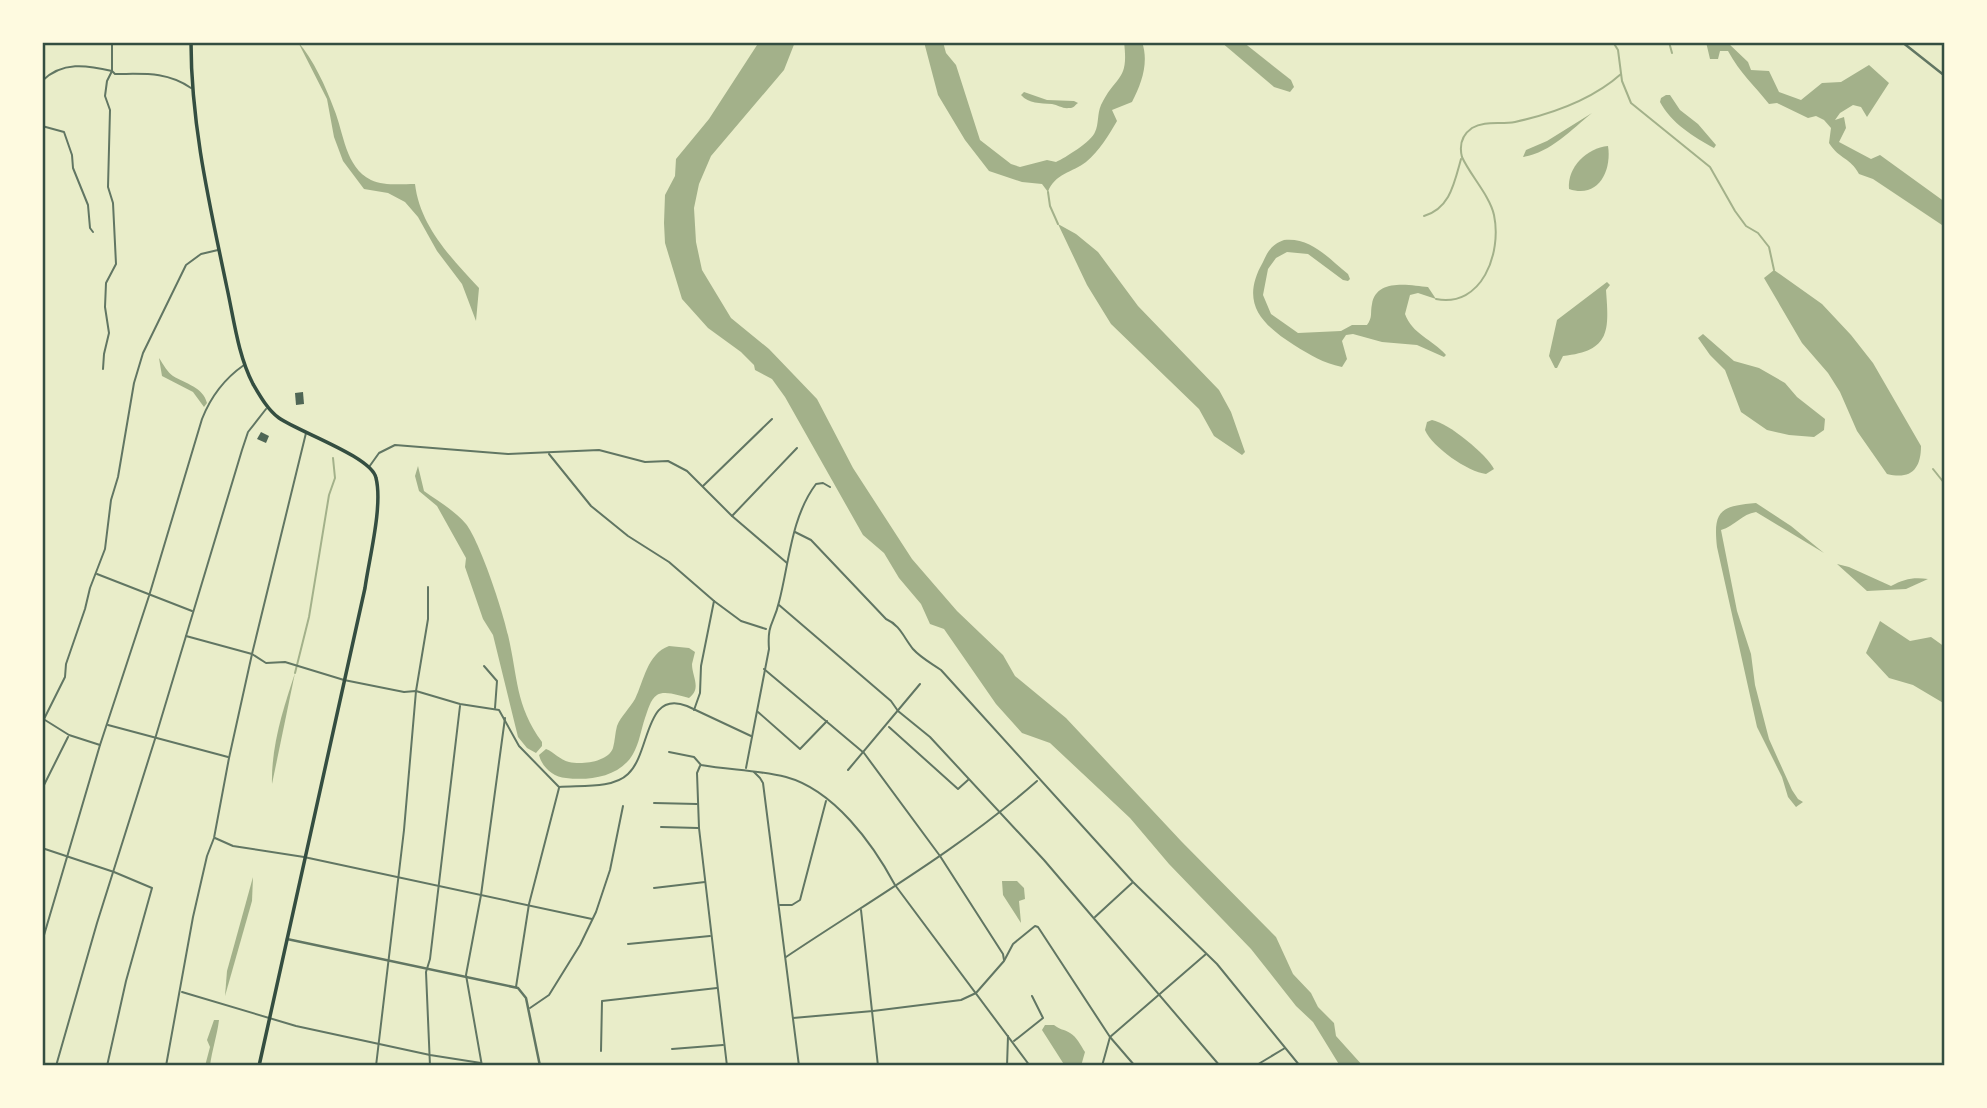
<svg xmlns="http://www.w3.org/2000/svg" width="1987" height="1108" viewBox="0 0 1987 1108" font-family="'IBM Plex Sans',sans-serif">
<rect width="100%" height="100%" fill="#e9edc9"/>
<g fill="#a3b18a">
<path d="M298 42C313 59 326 87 334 109 344 133 345 167 371 180 384 186 401 184 415 184 420 226 451 258 479 288L476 321 462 284 437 251 418 217 405 202 388 193 364 189 343 161 334 137 327 99Z"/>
<path d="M759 42H795L784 70 711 156 699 184 694 208 696 242 702 270 731 318 769 349 817 399 853 468 912 559 957 611 1003 655 1015 676 1066 718 1182 842 1276 937 1293 974 1311 993 1318 1007 1334 1023 1336 1036 1363 1066H1340L1313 1022 1296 1006 1251 949 1169 864 1130 818 1050 743 1022 733 996 704 944 629 930 624 921 604 899 578 884 553 863 535 785 397 772 379 755 370 754 365 741 352 708 328 682 299 665 243 664 223 665 195 675 176 676 159 709 119Z"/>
<path d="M924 42H943L946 53 956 65 980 140 1011 164 1020 167 1047 160 1056 162C1065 158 1092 141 1095 132 1099 124 1097 114 1101 105 1116 74 1129 82 1124 42H1142C1149 62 1142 83 1132 102L1112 110 1117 121C1109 135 1099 151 1086 162 1073 172 1054 174 1048 192L1042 184 1022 182 989 171 965 140 938 95Z"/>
<path d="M1221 42H1243L1291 80 1294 87 1290 92 1274 87Z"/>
<path d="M1706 42H1727L1748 62 1751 70 1769 71 1779 92 1801 100 1822 83 1841 82 1869 65 1889 83 1867 117 1861 107 1853 105 1840 113 1835 120 1844 117 1846 128 1839 142 1871 159 1880 155 1945 202V227L1873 179 1859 174C1850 157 1840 160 1829 143L1831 128 1824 120 1816 116 1808 118 1777 103 1769 104C1754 85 1740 73 1728 51H1720L1718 59H1710Z"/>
<path d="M1024 92 1047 100 1074 101 1078 103C1074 106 1074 108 1069 108 1063 109 1058 105 1052 104 1040 103 1029 104 1021 95Z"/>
<path d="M1666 95H1670L1680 110 1698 124 1716 145 1714 148C1694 137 1671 123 1660 102L1661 98Z"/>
<path d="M1592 113C1572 129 1550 153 1523 157L1526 150 1547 141Z"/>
<path d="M1608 146C1612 171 1598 199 1569 189 1567 167 1587 148 1608 146Z"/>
<path d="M1058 224 1076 234 1098 252 1138 306 1219 390 1231 412 1245 452 1242 455 1214 436 1199 409 1111 324 1087 285Z"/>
<path d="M1284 240C1311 237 1328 258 1348 274L1350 279 1348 281 1343 280 1308 254 1287 252 1276 258 1268 269 1263 295 1271 314 1298 333 1341 331 1352 325H1367C1373 317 1370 313 1372 304 1376 278 1410 285 1428 287L1436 299 1418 293 1410 295 1405 314C1412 334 1432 339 1446 355L1444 357 1417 345 1382 342 1353 334 1346 335 1342 341 1347 359 1342 367C1323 363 1310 355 1294 345 1260 323 1240 302 1263 262 1268 251 1271 245 1284 240Z"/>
<path d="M1774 270 1822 304 1851 335 1873 363 1921 446C1921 469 1911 480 1887 474L1857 431 1840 392 1828 373 1802 343 1764 278Z"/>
<path d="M1607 282 1610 285 1606 290C1609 330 1611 351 1563 356L1557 368H1555L1549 356 1557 320Z"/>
<path d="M1703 334 1734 361 1759 368 1785 383 1797 397 1825 419 1824 430 1814 437 1789 435 1767 430 1741 412 1725 370 1710 355 1698 338Z"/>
<path d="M159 358C163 364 168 373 173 376 186 384 203 387 207 403L204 407 193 392 162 376Z"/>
<path d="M1432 420C1449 423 1487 455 1494 469L1486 474C1468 472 1432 447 1425 430L1427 422Z"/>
<path d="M418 466 424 491C438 501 454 510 466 524 480 542 503 611 508 635 518 677 515 705 542 742V746L536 753 527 748 518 737 493 635 483 619 465 567 466 558 437 506 419 491 415 476Z"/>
<path d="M1756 503 1791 526 1824 553 1756 512C1742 514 1735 526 1721 530L1737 611 1751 654 1755 685 1769 739 1792 790 1798 799 1803 802 1796 807 1788 797 1782 777 1757 727 1717 547C1713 511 1720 506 1756 503Z"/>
<path d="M1837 564 1849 567 1891 586C1904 579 1913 577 1928 579L1906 589 1867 591Z"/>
<path d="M1880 621 1910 641 1931 637 1945 647V704L1913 685 1889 678 1866 653Z"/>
<path d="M669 646 689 648 695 652C694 656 693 660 692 664 692 677 702 688 689 698 680 696 665 690 657 695 650 700 648 710 645 718 641 730 639 744 633 754 620 777 589 781 566 778 553 777 542 767 539 755L546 749C554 752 560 760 569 762 582 765 608 762 613 748 615 741 615 733 617 726 621 716 630 708 635 699 644 681 647 654 669 646Z"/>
<path d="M295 673 272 784C271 747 283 709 295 673Z"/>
<path d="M253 877 252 901 225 996 227 971Z"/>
<path d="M1002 881H1017L1024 888 1025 899 1019 901 1021 923 1003 895Z"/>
<path d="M214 1020H219C217 1036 212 1050 210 1066H205L210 1047 207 1040Z"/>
<path d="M1045 1025H1054C1060 1030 1064 1029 1070 1033 1077 1037 1081 1046 1085 1052L1081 1066H1065L1042 1030Z"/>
</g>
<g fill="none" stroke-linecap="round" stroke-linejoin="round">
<g stroke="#a3b18a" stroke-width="2">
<path d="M1613 42 1618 50 1622 81 1631 103 1710 167 1735 211 1746 226 1758 233 1769 247 1774 270"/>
<path d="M1669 42 1672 53"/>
<path d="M1048 192 1050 206 1058 224"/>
<path d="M1424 216C1450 208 1454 184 1461 159"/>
<path d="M1436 299C1482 308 1502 253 1494 215 1490 196 1470 175 1462 157 1459 145 1462 135 1472 128 1485 120 1501 125 1515 122 1551 114 1593 99 1621 74"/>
<path d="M1933 469 1945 484"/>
<path d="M295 673 309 617 329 495 335 478 333 458"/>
</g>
</g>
<g fill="#4f6655">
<path d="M303 392 304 404 296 405 295 393Z"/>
<path d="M261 432 269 436 266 443 257 439Z"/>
</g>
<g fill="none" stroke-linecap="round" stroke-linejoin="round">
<g stroke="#617663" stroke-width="2">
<path d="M42 81C62 61 87 65 112 71L115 74C143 74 166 71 191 88"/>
<path d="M42 126 64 132 72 155 73 168 88 205 90 228 93 232"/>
<path d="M103 369 104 354 109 333 105 307 106 283 116 264 113 203 108 187 110 110 105 96 107 81 112 71V42"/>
<path d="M549 454 591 506 628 536 669 562 714 601"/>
<path d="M369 467 379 453 395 445 508 454 599 450 645 462 668 461 687 471 732 516 787 563"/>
<path d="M703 486 772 419"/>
<path d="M732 516 797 448"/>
<path d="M795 532 811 540 886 619C900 625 904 638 913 649 921 658 931 663 941 670L1133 882 1217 964 1300 1066"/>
<path d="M97 574 192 611"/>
<path d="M779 605 891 701 898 711 930 737 1044 860 1220 1066"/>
<path d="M186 636 252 654 266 663 285 662 344 680 404 692 416 691 460 704 499 710 519 746 559 787C579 785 613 789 628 774 651 753 644 689 687 706L751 736"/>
<path d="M484 666 497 681 495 708"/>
<path d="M764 669 864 753 940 856 1003 954 1004 960"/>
<path d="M694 710 700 693 701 666 714 601 741 621 766 629"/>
<path d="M758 712 800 749 827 721"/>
<path d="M45 720 69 735 100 745"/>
<path d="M42 723 65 677 66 664 85 609 90 588 105 549 111 500 118 477 134 383 143 353 186 265 201 254 218 250"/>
<path d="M108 725 228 757"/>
<path d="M889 727 958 789 968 780"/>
<path d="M669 752 694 757 701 765C729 770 758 770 786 777 834 790 873 844 895 885L1030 1066"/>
<path d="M700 766 697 773 699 828 727 1066"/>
<path d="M746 768 769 649C767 623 774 624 779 602 789 564 791 517 816 484L823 483 830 487"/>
<path d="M848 770 920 684"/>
<path d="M754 772 760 778 763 783 799 1066"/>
<path d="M42 789 68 737"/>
<path d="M654 803 697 804"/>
<path d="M661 827 698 828"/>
<path d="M215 838 233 846 304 857 592 919"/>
<path d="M42 848 114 872 152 888 126 981 107 1066"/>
<path d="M654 888 705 882"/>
<path d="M780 905H792L800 900 826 801"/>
<path d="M861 910 878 1066"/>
<path d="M1095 917 1132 883"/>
<path d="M42 942 100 745 149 596 202 419C211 396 224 379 244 365"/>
<path d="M628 944 710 936"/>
<path d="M786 957C871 900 960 849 1037 781"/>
<path d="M516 987 529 904 559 788"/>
<path d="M182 992 296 1026 430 1055 481 1063"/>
<path d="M530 1008 549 995 580 945 596 912 610 870 623 806"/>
<path d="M793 1018 873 1011 961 1000 976 993 1004 961 1013 944 1035 926 1038 927 1110 1037 1135 1066"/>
<path d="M1014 1041 1043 1018 1032 996"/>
<path d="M672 1049 723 1045"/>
<path d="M601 1051 602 1001 717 988"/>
<path d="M56 1066 97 923 155 739 242 450 248 432 266 409"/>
<path d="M166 1066 193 917 207 856 214 838 229 758 252 654 306 433"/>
<path d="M376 1066 404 830 416 691 428 619V587"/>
<path d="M430 1066 426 972 430 959 460 706"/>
<path d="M482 1066 466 975 481 895 505 718"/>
<path d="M1007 1066 1008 1036"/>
<path d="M1102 1066 1110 1037 1206 954"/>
<path d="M1255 1066 1285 1048"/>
</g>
<g stroke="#617663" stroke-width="2.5">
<path d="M1902 42 1945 76"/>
<path d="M287 939 518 988 526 998 540 1066"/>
</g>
<path stroke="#344e41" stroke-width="3.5" d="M191 42C191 126 210 206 227 288 234 320 238 355 253 384 260 396 268 410 279 418 299 432 372 457 376 478 383 506 369 559 365 588L259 1066"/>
</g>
<rect width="1987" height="1108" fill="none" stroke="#fefae0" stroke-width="88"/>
<rect x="44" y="44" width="1899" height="1020" fill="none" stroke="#344e41" stroke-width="2.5"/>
</svg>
